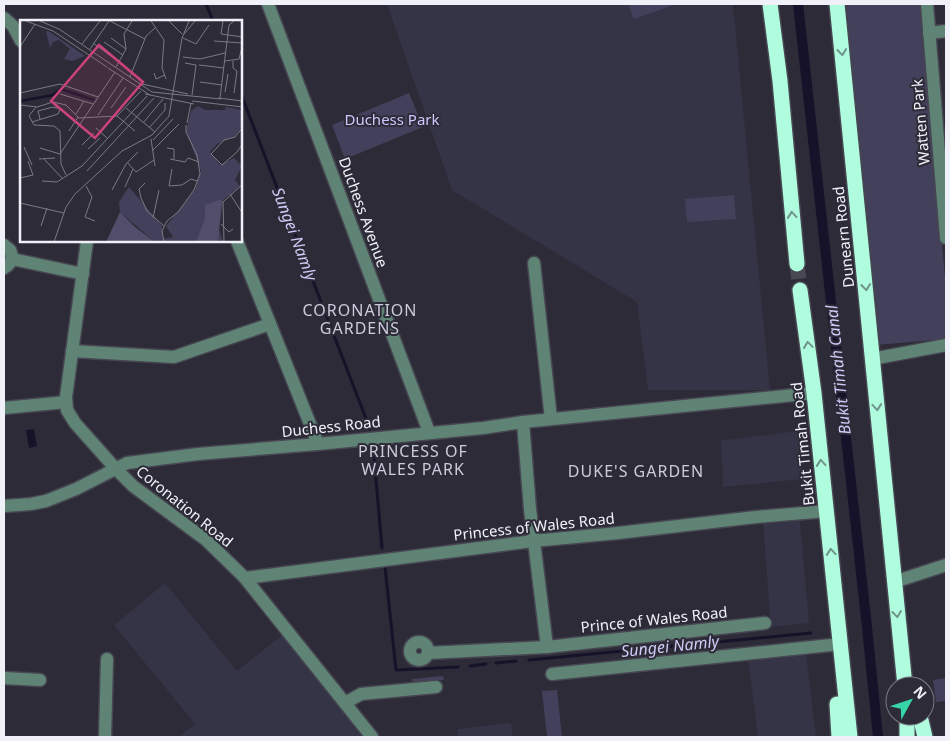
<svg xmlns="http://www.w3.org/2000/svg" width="950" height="741" viewBox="0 0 950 741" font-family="'Noto Sans',sans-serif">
<rect width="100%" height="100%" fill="#2c2b37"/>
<g fill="#353346">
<path d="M387 4H733L770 390H648L637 302 452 190Z"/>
<path d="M798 431 803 479 723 487 721 441H718Z"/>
<path d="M800 521 809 623 771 627 763 523Z"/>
<path d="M165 583 237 671 282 635 365 737H179L195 724 114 625Z"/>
<path d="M806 653 816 737H758L748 659Z"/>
<path d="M511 723 513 737H458L457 729Z"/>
</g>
<g fill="#43405b">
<path d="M628 4H676L634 19Z"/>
<path d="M846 4H921L946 289V339L876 345Z"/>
<path d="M409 93 423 127 345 159 332 125Z"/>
<path d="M734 195 736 219 687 222 685 199Z"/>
<path d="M443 676 444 680 413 683 412 679Z"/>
<path d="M946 678V701L936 702 933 680Z"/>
<path d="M557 690 562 737H547L542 691Z"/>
</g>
<path fill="#16122a" d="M34 429 37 446 29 448 26 430Z"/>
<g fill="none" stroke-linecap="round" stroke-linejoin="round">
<g stroke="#16122a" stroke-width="3">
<path d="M206 4 213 21"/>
<path d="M241 94 370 429"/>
<path d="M373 445 382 548"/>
<path d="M385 567 396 670 458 667"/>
<path d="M529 660 811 633"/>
<path d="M496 663 516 661"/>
<path d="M470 666 486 664"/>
</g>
<path stroke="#16122a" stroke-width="10" d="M798 4 867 627 878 737"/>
<path stroke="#494954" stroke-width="15" stroke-dasharray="15 8" stroke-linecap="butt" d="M797 264 800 290"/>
<defs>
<g id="minor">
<path d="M268 4 429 432"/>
<path d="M927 4 946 238"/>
<path d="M4 18 13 26 21 41"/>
<path d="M929 33 946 31"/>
<path d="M87 241 66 397 67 410 75 423 115 468 133 486 206 540 245 578 372 737"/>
<path d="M237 241 318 444"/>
<path d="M4 245 10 250C14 259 11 264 4 268"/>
<path d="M12 259 83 274"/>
<path d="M534 263 551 419"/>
<path d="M72 351 174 357 270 324"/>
<path d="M872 359 946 345"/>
<path d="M4 408 66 402"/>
<path d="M523 422 530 509 547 647"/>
<path d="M4 506 31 504 46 501 76 489 127 463 198 454 318 444 483 428 523 422 814 393"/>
<path d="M245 578 533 541 618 533 756 517 827 511"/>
<path d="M894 582 946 565"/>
<circle cx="419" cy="651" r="9"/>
<path d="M428 653 547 647 765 623"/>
<path d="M552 674 831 645"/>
<path d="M4 678 40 680"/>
<path d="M345 703 361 694 436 687"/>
<path d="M105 737 107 659"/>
</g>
<g id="highway">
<path d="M770 4 780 81 797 264"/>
<path d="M837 4 905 686"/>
<path d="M800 290 814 393 850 737"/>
<path d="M837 704 839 737"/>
<path d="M907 716V737"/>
<path d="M920 716 925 737"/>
</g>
</defs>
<use href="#minor" stroke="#474752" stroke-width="15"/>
<use href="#highway" stroke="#474752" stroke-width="18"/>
<use href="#minor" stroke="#5f8476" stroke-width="12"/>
<use href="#highway" stroke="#b0fcdf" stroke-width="15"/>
</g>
<defs><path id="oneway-chevron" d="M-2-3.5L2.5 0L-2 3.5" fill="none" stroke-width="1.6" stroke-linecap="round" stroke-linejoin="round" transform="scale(1.25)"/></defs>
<g stroke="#6e948b">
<use href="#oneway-chevron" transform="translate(842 52) rotate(84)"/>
<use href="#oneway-chevron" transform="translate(792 215) rotate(-95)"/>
<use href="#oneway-chevron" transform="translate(866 287) rotate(84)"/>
<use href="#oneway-chevron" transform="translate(808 345) rotate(-98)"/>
<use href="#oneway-chevron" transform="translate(877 407) rotate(85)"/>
<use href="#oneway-chevron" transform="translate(821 463) rotate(-95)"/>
<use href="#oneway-chevron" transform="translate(831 552) rotate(-95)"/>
<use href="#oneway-chevron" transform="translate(897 614) rotate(83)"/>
</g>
<g text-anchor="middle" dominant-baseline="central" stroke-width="4" stroke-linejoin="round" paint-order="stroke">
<g font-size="15" fill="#cdc7fe" stroke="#2c2b37">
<text x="392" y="119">Duchess Park</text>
</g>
<g font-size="15" fill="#f0f0f8" stroke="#2c2b37">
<text transform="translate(920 122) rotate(-95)">Watten Park</text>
<text transform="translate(364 212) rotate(70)">Duchess Avenue</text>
<text transform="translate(843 237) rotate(-96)">Dunearn Road</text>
<text transform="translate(331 426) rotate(-6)">Duchess Road</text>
<text transform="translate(802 444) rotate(-96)">Bukit Timah Road</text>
<text transform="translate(185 506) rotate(39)">Coronation Road</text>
<text transform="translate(534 526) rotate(-6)">Princess of Wales Road</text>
<text transform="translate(654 619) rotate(-6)">Prince of Wales Road</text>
</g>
<g font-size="16" font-style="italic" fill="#cfcbf7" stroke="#2c2b37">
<text transform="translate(295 234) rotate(69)">Sungei Namly</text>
<text transform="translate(838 370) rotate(-96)">Bukit Timah Canal</text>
<text transform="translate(670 646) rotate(-6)">Sungei Namly</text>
</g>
<g font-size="16" letter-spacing="1" fill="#cccadb" stroke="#2c2b37">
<text x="360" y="310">CORONATION<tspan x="360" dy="18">GARDENS</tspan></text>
<text x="413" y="451">PRINCESS OF<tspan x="413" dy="18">WALES PARK</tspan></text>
<text x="636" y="471">DUKE'S GARDEN</text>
</g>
</g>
<g transform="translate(20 20)">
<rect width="222" height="222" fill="#2c2b37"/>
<path d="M26 11 30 12 65 36 52 41 44 39 50 29 39 20 33 22 30 28ZM178 86 185 90H205L206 87 222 90V106L215 116 197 124 190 132 200 145 214 138 222 146 215 160 220 166 203 180 199 210 203 222H135L100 192 99 182 109 167 142 206 143 219 153 217 146 206 175 170 181 151 166 111 171 91Z" fill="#43405b"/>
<path d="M202 179 198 221 176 222 185 199V185ZM100 192 115 207 135 222H86Z" fill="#514d6a"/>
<path fill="none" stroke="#16122a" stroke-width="2.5" d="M1 81 33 75 41 69 74 80"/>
<path fill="none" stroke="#7a7a84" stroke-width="1" d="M6 1 33 11 87 47M20 1 39 9 132 72 201 79M90 1 125 19M131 1 144 20 142 48 146 59M149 1 162 14M203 1 201 14 223 17M164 14 175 1M91 18 106 29M163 18 176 24 189 5M194 21 222 23M84 22 103 35M73 23 99 42M62 24 80 1M0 27 15 4M70 29 89 1M163 37 180 39 205 33M205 41 219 39 223 23M213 41V48L217 51 214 73M165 43 176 45 172 75M179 45 204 48M96 47 106 29 104 14 112 1M88 48 130 75M134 53 136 59 145 55M110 57 126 16 135 8M180 62 202 65M122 64 168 74M205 72 208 54M0 73 40 64 78 77M40 74 73 84M125 74 174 84M198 78 223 81M200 78 209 5 214 1M172 81 223 87M0 85 17 87 33 82 46 85 59 98 97 96 121 71M16 87 9 96 14 105 34 106 40 111 41 144 46 155M91 88 106 67M106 88 135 112M0 92V73M56 94 64 81M78 95 103 58M97 96 115 111M12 102 38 94 40 89 33 87 18 91 20 99M123 103 143 79M167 103 171 83M223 107 215 117 204 120 191 134 202 145 217 132 223 123M76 108 88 119M129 108 145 90V83M49 111 58 97M131 119 135 146M133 120 153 99M62 125 74 113M4 127 12 145M20 128 40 134M147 128 154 129V139M68 129 80 118M133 130 159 104M40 134 95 52M19 139 35 138M24 139 42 158M150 139 165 142 168 138 179 142M107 142 116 152 134 140M152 149 149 166 162 165 171 159 177 161M67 151 134 78M0 158 13 155 8 141M22 161 37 162 62 146 127 76M125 163 119 169 121 178 127 191 144 206M66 166 72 177 65 197 75 201M105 167 113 149M92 170 106 144 118 132M210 174 223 194M0 183 44 193M133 198 139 170M201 204 209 212 213 209M21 206 27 188M34 222 46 187 55 174 102 131 132 115 149 96 162 18 169 1M144 222 142 211 147 201 158 192 174 170 180 154 177 135 166 112V105M204 222 203 182 223 164"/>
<path fill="#cb437a" fill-opacity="0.15" stroke="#cb437a" stroke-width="2.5" d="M79 25 123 62 75 118 31 81Z"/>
<rect width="222" height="222" fill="none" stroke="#f0f0f8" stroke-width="2.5"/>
</g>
<rect width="950" height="741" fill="none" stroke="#f0f0f8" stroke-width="10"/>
<g transform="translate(910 701) rotate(50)"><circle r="24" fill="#2c2b37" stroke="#7a7a84"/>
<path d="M0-4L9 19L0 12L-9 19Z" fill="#36d4a7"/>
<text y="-8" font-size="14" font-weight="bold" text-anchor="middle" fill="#f0f0f8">N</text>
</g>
</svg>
